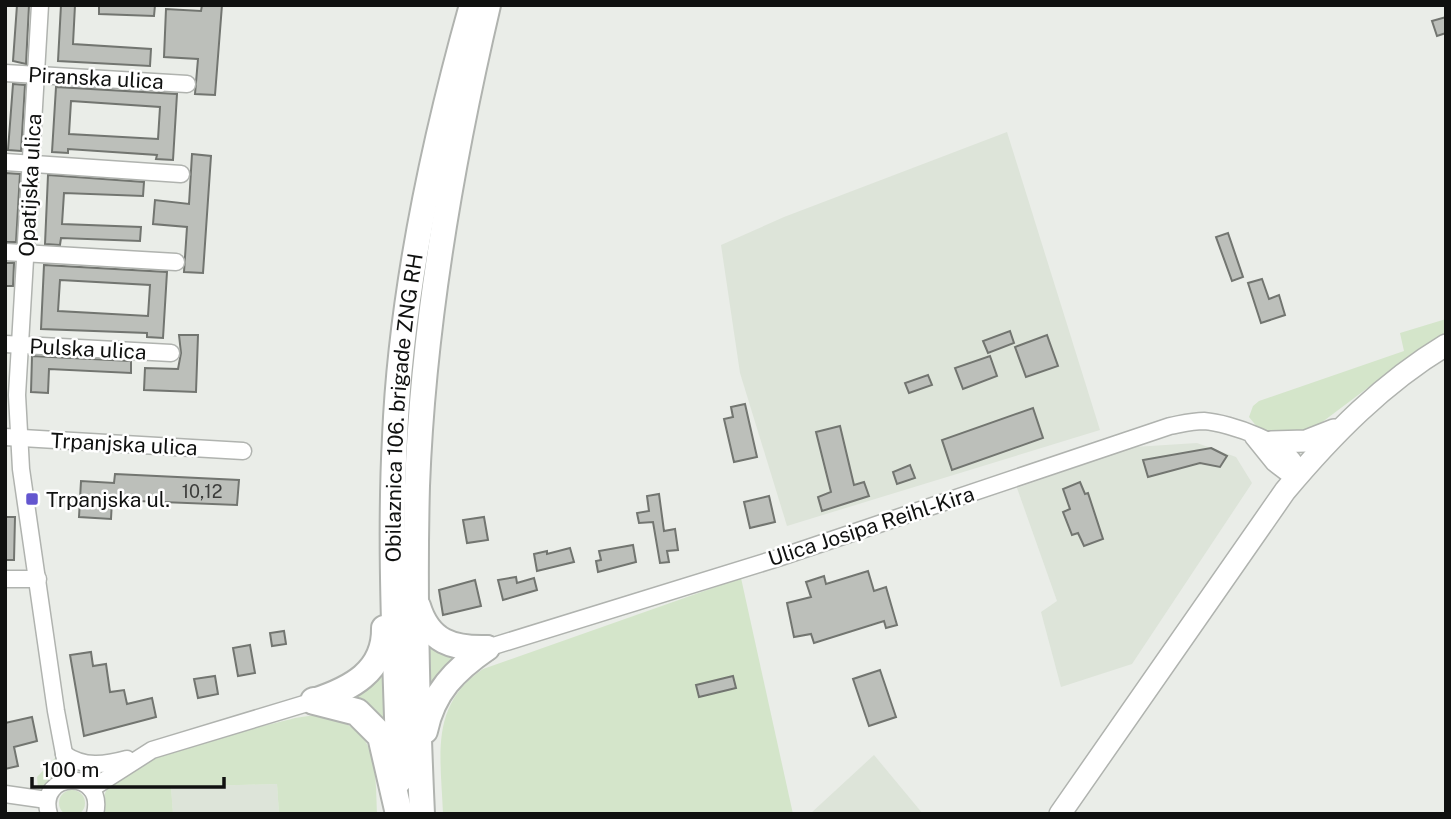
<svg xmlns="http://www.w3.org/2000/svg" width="1451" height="819" viewBox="0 0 1451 819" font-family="'Public Sans',sans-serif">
<rect width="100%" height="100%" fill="#eaede8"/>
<g fill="#dde4d9">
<path d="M1007 132 1100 430 787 526 740 373 721 245 784 217Z"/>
<path d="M1197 443 1236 457 1252 483 1132 664 1061 687 1041 612 1057 601 1017 488 1134 447Z"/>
<path d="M874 755 923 814H810Z"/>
<path d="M277 784 279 814H173L171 787Z"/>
</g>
<g fill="#d4e5ca">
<path d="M1446 319V334L1410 356 1313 429 1301 435 1262 433 1249 417 1253 406 1259 401 1404 351 1400 333Z"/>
<path d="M741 578 793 814H443C441 757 429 705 483 669Z"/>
<path d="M422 629 468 654 428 705Z"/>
<path d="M385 655 390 743 344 701Z"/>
<path d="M315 715C378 724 375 761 377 814H279L277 784 171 787 173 814H102C104 805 102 795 108 788 137 751 248 731 295 718Z"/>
<path d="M57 756C57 772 55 786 38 789L37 777Z"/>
<circle cx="72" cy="803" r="13"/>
</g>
<g fill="#bcbfba" stroke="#727570" stroke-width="2" fill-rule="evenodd">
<path d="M17 5H29L26 64 13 61Z"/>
<path d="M61 5H75L73 44 151 49 150 66 58 61Z"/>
<path d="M99 5H155L154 16 99 14Z"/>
<path d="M202 5H222L215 95 195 94 198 59 164 57 166 9 201 11Z"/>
<path d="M1446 17V33L1437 36 1432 21Z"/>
<path d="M13 84 25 85 21 151 8 150Z"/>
<path d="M56 87 177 94 173 160 156 159 157 155 68 149V153L52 152ZM71 101 160 107 158 139 69 134Z"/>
<path d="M192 154 211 156 203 273 184 272 187 227 153 224 155 200 189 204Z"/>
<path d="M5 173 20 174 16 242H5Z"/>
<path d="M48 175 144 182 143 196 64 193 62 224 141 227 140 241 61 238 60 245 45 244Z"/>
<path d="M1228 233 1243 277 1232 281 1216 237Z"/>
<path d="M5 263H14L13 286H5Z"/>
<path d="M44 265 167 272 163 338 147 337V333L41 329ZM60 280 150 285 148 316 58 311Z"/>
<path d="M1262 279 1269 299 1279 295 1285 315 1261 323 1248 283Z"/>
<path d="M1010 331 1014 343 988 353 983 341Z"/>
<path d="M179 335H198L196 392 144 390 145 368 178 369 181 353Z"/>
<path d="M1047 335 1058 366 1026 377 1015 347Z"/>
<path d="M32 356 131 361V373L49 369 48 393 31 392Z"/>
<path d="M990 356 997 376 963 389 955 368Z"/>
<path d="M928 375 932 385 909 393 905 383Z"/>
<path d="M745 404 757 457 734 462 724 419 733 417 731 407Z"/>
<path d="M1033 408 1043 438 952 470 942 440Z"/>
<path d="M840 426 854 485 864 482 869 496 822 511 818 497 831 492 816 432Z"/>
<path d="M1211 448 1227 456 1220 467 1200 463 1148 477 1143 460Z"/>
<path d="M910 465 915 478 897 484 893 472Z"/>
<path d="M115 474 239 480 237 505 112 500 111 519 79 517 81 481 114 483Z"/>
<path d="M1080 482 1085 494 1088 493 1103 539 1084 546 1078 533 1072 535 1063 512 1070 509 1063 489Z"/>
<path d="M659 494 664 531 675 529 678 550 667 551 669 562 660 563 653 522 639 523 637 513 649 511 647 496Z"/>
<path d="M769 496 775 522 750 528 744 502Z"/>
<path d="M5 517H15L14 560H5Z"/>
<path d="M484 517 488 540 467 543 463 520Z"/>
<path d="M633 545 636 562 598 572 596 561 601 560 599 551Z"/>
<path d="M570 548 574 562 537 571 534 554 547 551V554Z"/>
<path d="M868 571 874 591 886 587 897 625 886 628 884 621 814 643 811 634 794 637 787 603 811 597 806 582 824 576 826 584Z"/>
<path d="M516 577 517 583 534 578 537 590 503 600 498 580Z"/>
<path d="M475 580 481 606 443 615 439 590Z"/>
<path d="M284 631 286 644 272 646 270 633Z"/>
<path d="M250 645 255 673 238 676 233 648Z"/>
<path d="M91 652 93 666 106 664 110 692 124 690 127 704 152 698 156 717 84 736 70 655Z"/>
<path d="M880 670 896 717 869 726 853 679Z"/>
<path d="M215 676 218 694 198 698 194 679Z"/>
<path d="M733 676 736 688 699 697 696 685Z"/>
<path d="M32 717 37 741 14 747 18 766 5 769V723Z"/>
</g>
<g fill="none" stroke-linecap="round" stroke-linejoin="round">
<defs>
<g id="minor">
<path d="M40 5 17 395 21 469 56 711 69 780"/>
<path d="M5 73 187 84"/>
<path d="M5 162 181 174"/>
<path d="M5 252 176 262"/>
<path d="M5 344 171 353"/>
<path d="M5 437 243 451"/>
<path d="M5 579H38"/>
<path d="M487 648 778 558 1170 426C1181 424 1192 421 1204 421 1229 423 1292 443 1298 471L1295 479 1274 463 1253 437"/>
<path d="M64 754C84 768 105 765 127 759"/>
<path d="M91 789 152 750 314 701"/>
<path d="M5 794 47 800"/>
<path d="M49 814C36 771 106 768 95 814"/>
</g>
<g id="secondary">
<path d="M1271 442 1306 441 1334 430"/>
<path d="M1060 814 1285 491C1332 435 1383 383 1446 345"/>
</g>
<g id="primary">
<path d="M418 606C429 642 453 649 487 648"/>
<path d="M314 701C350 689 385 672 384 628"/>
<path d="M425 731C433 692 455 670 487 648"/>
<path id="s1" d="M399 781C396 667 389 551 395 437 401 293 433 144 472 5"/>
<path d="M422 814C417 705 414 595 417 486 423 324 451 163 488 5"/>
</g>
<path id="trunk" d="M314 701 357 712 381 736 399 814"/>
</defs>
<use href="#minor" stroke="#b0b3af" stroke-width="19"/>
<use href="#secondary" stroke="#b0b3af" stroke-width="24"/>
<use href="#primary" stroke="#b0b3af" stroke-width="28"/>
<use href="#trunk" stroke="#b0b3af" stroke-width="30"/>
<use href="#minor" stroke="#fff" stroke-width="16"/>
<use href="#secondary" stroke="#fff" stroke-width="21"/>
<use href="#primary" stroke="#fff" stroke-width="24"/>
<use href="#trunk" stroke="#fff" stroke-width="26"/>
</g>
<rect fill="#6356cf" stroke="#fff" stroke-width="2.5" x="25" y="492" width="14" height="14" rx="3.5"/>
<g text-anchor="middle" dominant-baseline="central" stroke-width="5" stroke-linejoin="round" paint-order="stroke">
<g font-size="18" fill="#3b3c3a">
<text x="202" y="491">10,12</text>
</g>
<g font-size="21" fill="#101110" stroke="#fff">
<text transform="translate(96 78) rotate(3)">Piranska ulica</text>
<text transform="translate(30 185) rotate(-87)">Opatijska ulica</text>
<text transform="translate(88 349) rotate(3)">Pulska ulica</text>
<text stroke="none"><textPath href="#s1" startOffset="374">Obilaznica 106. brigade ZNG RH</textPath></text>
<text transform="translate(124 444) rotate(3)">Trpanjska ulica</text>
<text transform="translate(871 526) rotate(-18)">Ulica Josipa Reihl-Kira</text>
</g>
<g font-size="21" fill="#101110" stroke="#fff" text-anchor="start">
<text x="46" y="499">Trpanjska ul.</text>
</g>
</g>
<rect width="1451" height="819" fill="none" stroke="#101110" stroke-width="14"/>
<path d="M32 777v10h192v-10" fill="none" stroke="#101110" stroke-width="3.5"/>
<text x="42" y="777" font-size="21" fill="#101110" stroke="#ffffff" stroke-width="5" paint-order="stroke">100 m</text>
</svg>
